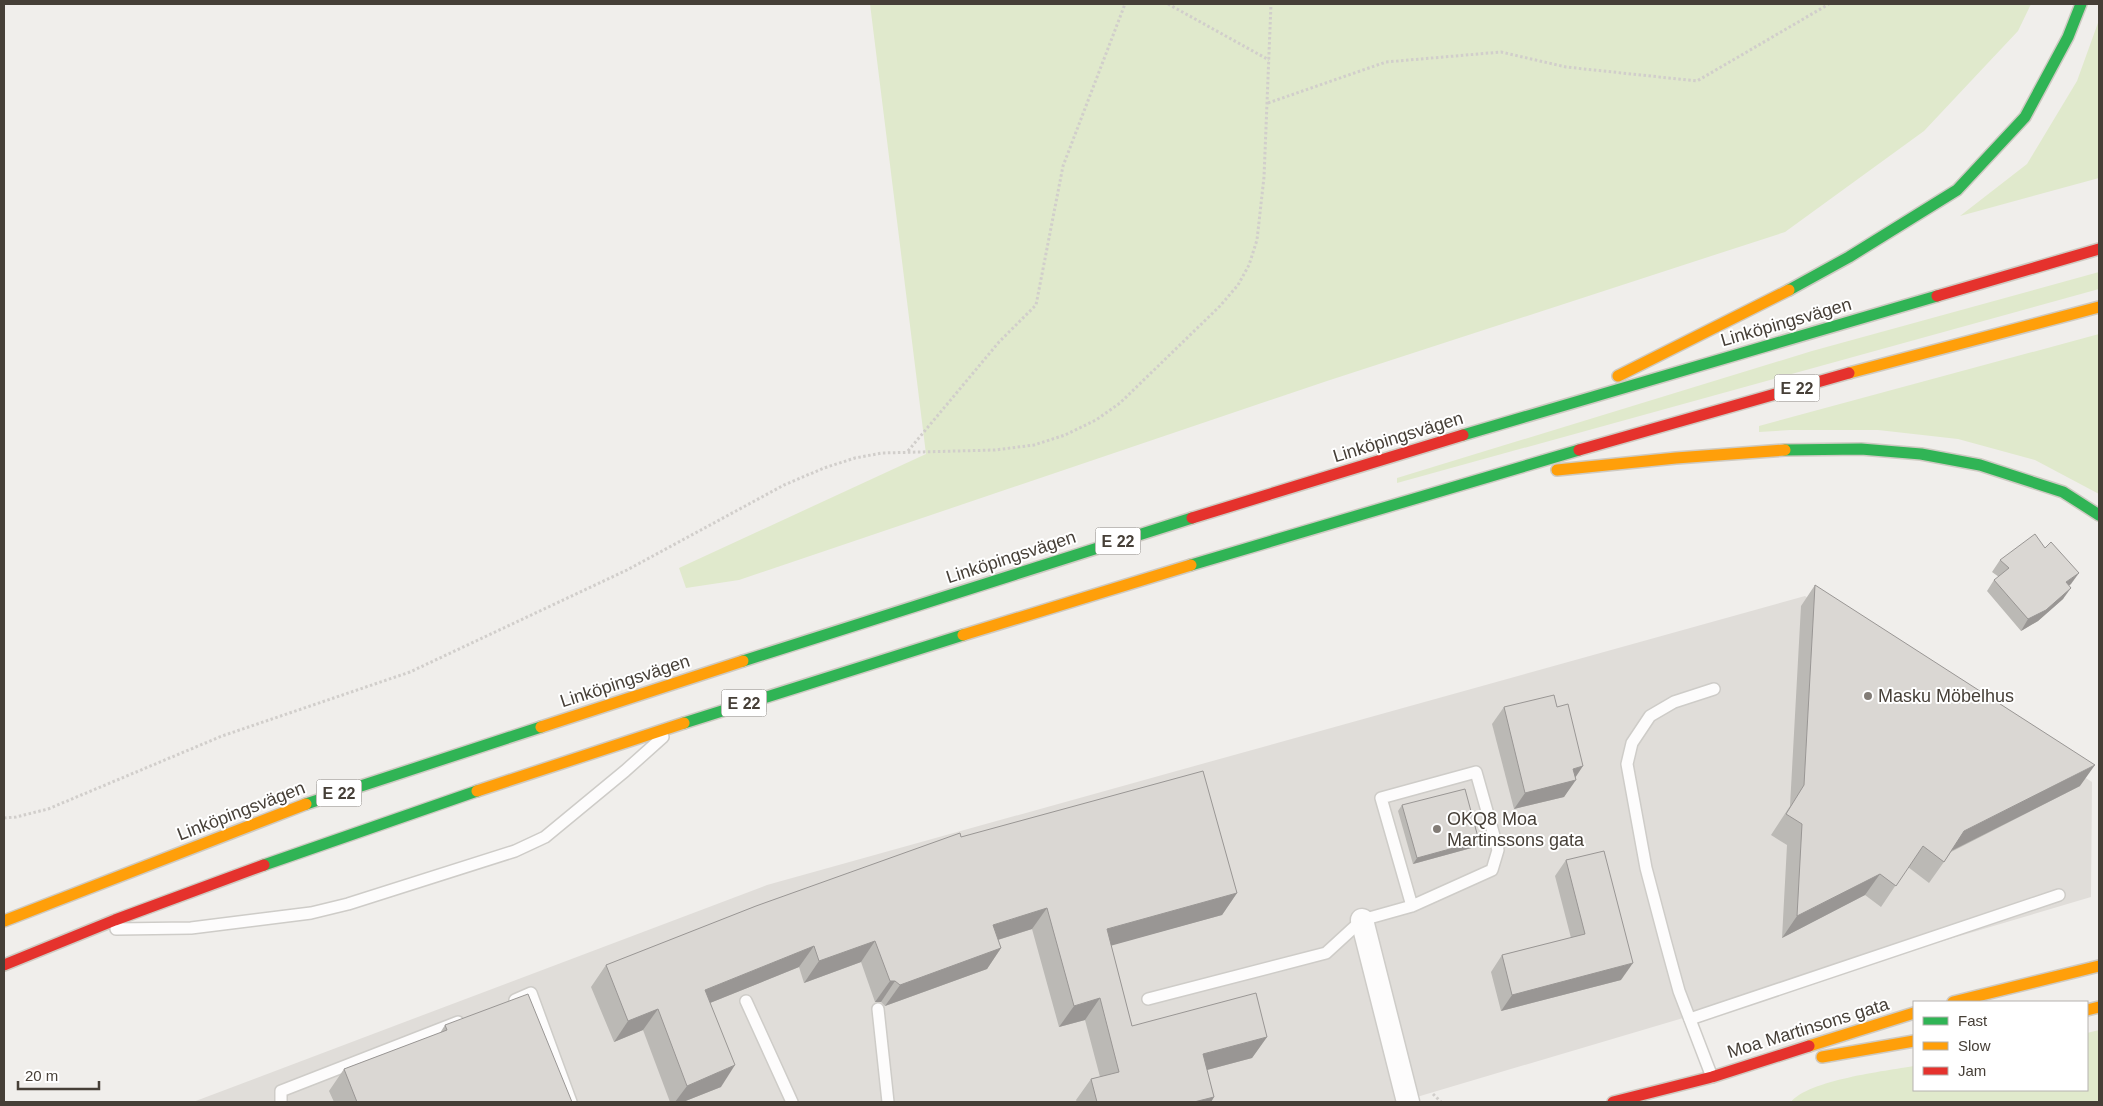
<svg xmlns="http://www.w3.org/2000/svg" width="2103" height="1106" viewBox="0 0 2103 1106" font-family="Helvetica,sans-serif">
<rect width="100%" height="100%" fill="#f0eeeb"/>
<path fill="#e0ddd9" d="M1805 596 2092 782 2091 897 1400 1102H193L767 885Z"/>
<g fill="#e0e9cc">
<path d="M870 4H2031L2018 31 1924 131 1785 232 1327 381 739 580 686 588 679 568 926 454Z"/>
<path d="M2099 20V178L1960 216 2027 164 2077 81Z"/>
<path d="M2099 272V289L1397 483V478L1812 351Z"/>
<path d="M2099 334V494L2035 460 1958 439 1878 430H1790L1759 432V426Z"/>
<path d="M2099 1030V1102H1791C1809 1080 1885 1071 1914 1066V1090H2087V1033Z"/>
</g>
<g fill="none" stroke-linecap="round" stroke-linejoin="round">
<defs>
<g id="lane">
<path d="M116 929 191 928 311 913 348 904 515 851 545 837 625 771 663 737"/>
<path d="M1148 999 1326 953 1362 920 1412 906 1381 798 1476 772 1498 850 1492 870 1412 906"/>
<path d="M515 1000 531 993 571 1102"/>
<path d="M746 1001 792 1102"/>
<path d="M878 1009 888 1102"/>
<path d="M1690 1019 2059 895"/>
<path d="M1712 1077 1679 991 1665 940 1646 868 1627 764 1632 743 1650 716 1674 702 1714 689"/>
<path d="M281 1102V1091L458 1022"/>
</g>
<path id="street" d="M1362 920 1408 1102"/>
<g id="fast">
<path d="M1789 290 1849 257 1957 190 2025 117 2068 37 2081 4"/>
<path d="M1463 435 1937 296"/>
<path d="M1785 450 1861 449 1921 454 1980 465 2063 492 2099 515"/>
<path d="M1191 565 1579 450"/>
<path d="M743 661 1192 518"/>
<path d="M684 723 963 635"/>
<path d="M306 804 541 727"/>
<path d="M264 865 477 791"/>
</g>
<g id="slow">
<path d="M1849 373 2099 307"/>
<path d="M1618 376 1789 290"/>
<path d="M1557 470 1676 458 1785 450"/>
<path d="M963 635 1191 565"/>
<path d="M541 727 743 661"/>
<path d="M477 791 684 723"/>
<path d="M4 921 306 804"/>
<path d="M1953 1002 2099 966"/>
<path d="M2087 1010 2099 1007"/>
<path d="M1809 1046 1914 1013"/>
<path d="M1822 1057 1914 1041"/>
</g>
<g id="jam">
<path d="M1937 296 2099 249"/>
<path d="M1579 450 1849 373"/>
<path d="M1192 518 1463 435"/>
<path d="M4 965 115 920 264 865"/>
<path d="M1613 1102 1712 1077 1809 1046"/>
</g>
</defs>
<use href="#lane" stroke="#ceccc8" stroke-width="14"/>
<use href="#street" stroke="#ceccc8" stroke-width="25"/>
<use href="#fast" stroke="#cecac2" stroke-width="14"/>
<use href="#slow" stroke="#cecac2" stroke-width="14"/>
<use href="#jam" stroke="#cecac2" stroke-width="14"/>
<g stroke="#d1cecb" stroke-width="3" stroke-dasharray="2.5 2.5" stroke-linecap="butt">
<path d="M1168 4 1269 60"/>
<path d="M1268 103 1386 62 1501 52 1566 67 1697 81 1829 4"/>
<path d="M908 451 999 342 1036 305 1063 166 1125 4"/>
<path d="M4 818 16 817 48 809 222 736 410 672 627 570 784 485 824 468 855 458 882 453 995 450 1034 445 1065 435 1096 420 1120 403 1220 306 1238 285 1249 265 1257 240 1264 177 1271 4"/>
<path d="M1433 1094 1441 1102"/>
</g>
<use href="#lane" stroke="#fdfcfc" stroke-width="11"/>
<use href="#street" stroke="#fdfcfc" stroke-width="22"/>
<use href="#fast" stroke="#30b455" stroke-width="11"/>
<use href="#slow" stroke="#ff9f0a" stroke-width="11"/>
<use href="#jam" stroke="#e5322d" stroke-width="11"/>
</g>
<g fill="#bbb9b5">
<path d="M2000 560 2071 584 2069 585 2063 599 2038 621 2021 631 1987 591 1994 580 1999 577 1992 572Z"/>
<path d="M1815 585 2080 786 1951 852 1929 883 1908 867 1881 907 1865 895 1782 938 1787 845 1771 835 1790 806 1801 606Z"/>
<path d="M1504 707 1575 778 1564 797 1514 809 1492 724Z"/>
<path d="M1402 805 1479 841 1475 847 1413 864 1398 811Z"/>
<path d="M961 837 1237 893 1222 915 1111 945 1132 1026 1267 1037 1252 1058 1207 1070 1214 1097 1211 1102H1077L1076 1100 1091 1079 1100 1077 1085 1020 1059 1027 1032 929 998 940 1001 948 987 969 885 1006 881 1002H875L861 962 804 983 799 967 710 1003 721 1087 683 1102H670L643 1030 614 1042 591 987 606 965Z"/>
<path d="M1566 860 1621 980 1501 1011 1491 972 1502 955 1571 938 1555 876Z"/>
<path d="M445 1025 572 1102H334L329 1091 344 1069 440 1033Z"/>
</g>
<g fill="#999694">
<path d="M2079 573 2071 584 2059 593 2066 582Z"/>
<path d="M2071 588 2063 599 2038 621 2021 631 2028 619Z"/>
<path d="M2095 765 2080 786 1949 852 1964 831Z"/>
<path d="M1583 766 1573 781 1576 780 1564 797 1514 809 1525 793 1573 769Z"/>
<path d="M1479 841 1475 847 1413 864 1417 858Z"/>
<path d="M1880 874 1865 895 1782 938 1797 916Z"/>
<path d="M1237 893 1222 915 1092 951 1107 929Z"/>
<path d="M1047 908 1032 929 978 946 993 925Z"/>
<path d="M875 941 861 962 804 983 819 961Z"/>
<path d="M814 946 799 967 690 1011 705 990Z"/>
<path d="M1001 948 987 969 885 1006 900 985Z"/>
<path d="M1633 963 1621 980 1501 1011 1512 995Z"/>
<path d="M890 981H895L881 1002H875Z"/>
<path d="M1100 998 1085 1020 1059 1027 1074 1006Z"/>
<path d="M658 1009 643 1030 614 1042 628 1021Z"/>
<path d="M1267 1037 1252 1058 1188 1075 1203 1054Z"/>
<path d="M735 1065 721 1087 683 1102H675L687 1086Z"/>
<path d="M1214 1097 1211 1102H1194Z"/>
</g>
<g fill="#dad7d3" stroke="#999694">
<path d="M2035 534 2045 548 2051 542 2079 573 2066 582 2071 588 2046 610 2028 619 1994 580 2009 568 2000 560Z"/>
<path d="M1815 585 2095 765 1964 831 1944 862 1923 846 1896 886 1880 874 1797 916 1802 824 1786 814 1804 785Z"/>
<path d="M1554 695 1557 707 1568 704 1583 766 1573 769 1576 780 1525 793 1504 707Z"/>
<path d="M1203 771 1237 893 1107 929 1132 1026 1256 993 1267 1037 1203 1054 1214 1097 1194 1102H1097L1091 1079 1119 1072 1100 998 1074 1006 1047 908 993 925 1001 948 900 985 895 981H890L875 941 819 961 814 946 705 990 735 1065 687 1086 658 1009 628 1021 606 965 756 906 960 833 961 837Z"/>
<path d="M1465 789 1479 841 1417 858 1402 805Z"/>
<path d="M1604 851 1633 963 1512 995 1502 955 1585 934 1566 860Z"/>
<path d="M528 994 572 1102H357L344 1069 447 1030 445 1025Z"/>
</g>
<g fill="#827c76" stroke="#fff" stroke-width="2">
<circle cx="1868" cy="696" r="5"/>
<circle cx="1437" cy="829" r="5"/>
</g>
<g text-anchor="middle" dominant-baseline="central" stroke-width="4" stroke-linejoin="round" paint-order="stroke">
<g fill="#fff" stroke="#7e7973" stroke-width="1">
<rect x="1774.5" y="374.5" width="45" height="27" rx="4"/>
<rect x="1095.5" y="527.5" width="45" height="27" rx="4"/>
<rect x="721.5" y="689.5" width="45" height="27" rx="4"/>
<rect x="316.5" y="779.5" width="45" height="27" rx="4"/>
</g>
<g font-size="16" font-weight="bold" fill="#463f37">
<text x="1797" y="388">E 22</text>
<text x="1118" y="541">E 22</text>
<text x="744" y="703">E 22</text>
<text x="339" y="793">E 22</text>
</g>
<g font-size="18" fill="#463f37" stroke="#fff">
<text transform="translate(1786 322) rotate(-16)">Linköpingsvägen</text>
<text transform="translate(1398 437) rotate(-17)">Linköpingsvägen</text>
<text transform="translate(1011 557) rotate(-18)">Linköpingsvägen</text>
<text transform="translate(625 681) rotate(-18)">Linköpingsvägen</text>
<text transform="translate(241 811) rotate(-21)">Linköpingsvägen</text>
<text transform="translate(1808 1028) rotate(-17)">Moa Martinsons gata</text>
</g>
<g font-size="18" fill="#463f37" stroke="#fff" text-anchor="start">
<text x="1878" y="696">Masku Möbelhus</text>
<text x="1447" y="819">OKQ8 Moa<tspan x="1447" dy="21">Martinssons gata</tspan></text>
</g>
</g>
<rect width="2103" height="1106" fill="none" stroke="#463f37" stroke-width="10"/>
<rect x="1913" y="1001" width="175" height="90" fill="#ffffff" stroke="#b5b2af"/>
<rect x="1923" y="1017" width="25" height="8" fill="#30b455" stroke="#b5b2af"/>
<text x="1958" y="1026" font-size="15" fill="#463f37">Fast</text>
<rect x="1923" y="1042" width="25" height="8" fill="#ff9f0a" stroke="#b5b2af"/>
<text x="1958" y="1051" font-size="15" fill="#463f37">Slow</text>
<rect x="1923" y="1067" width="25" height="8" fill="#e5322d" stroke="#b5b2af"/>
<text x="1958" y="1076" font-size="15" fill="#463f37">Jam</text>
<path d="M18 1081v8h81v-8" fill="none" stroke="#463f37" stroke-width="2.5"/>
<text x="25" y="1081" font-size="15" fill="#463f37" stroke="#ffffff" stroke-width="4" paint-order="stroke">20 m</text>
</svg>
